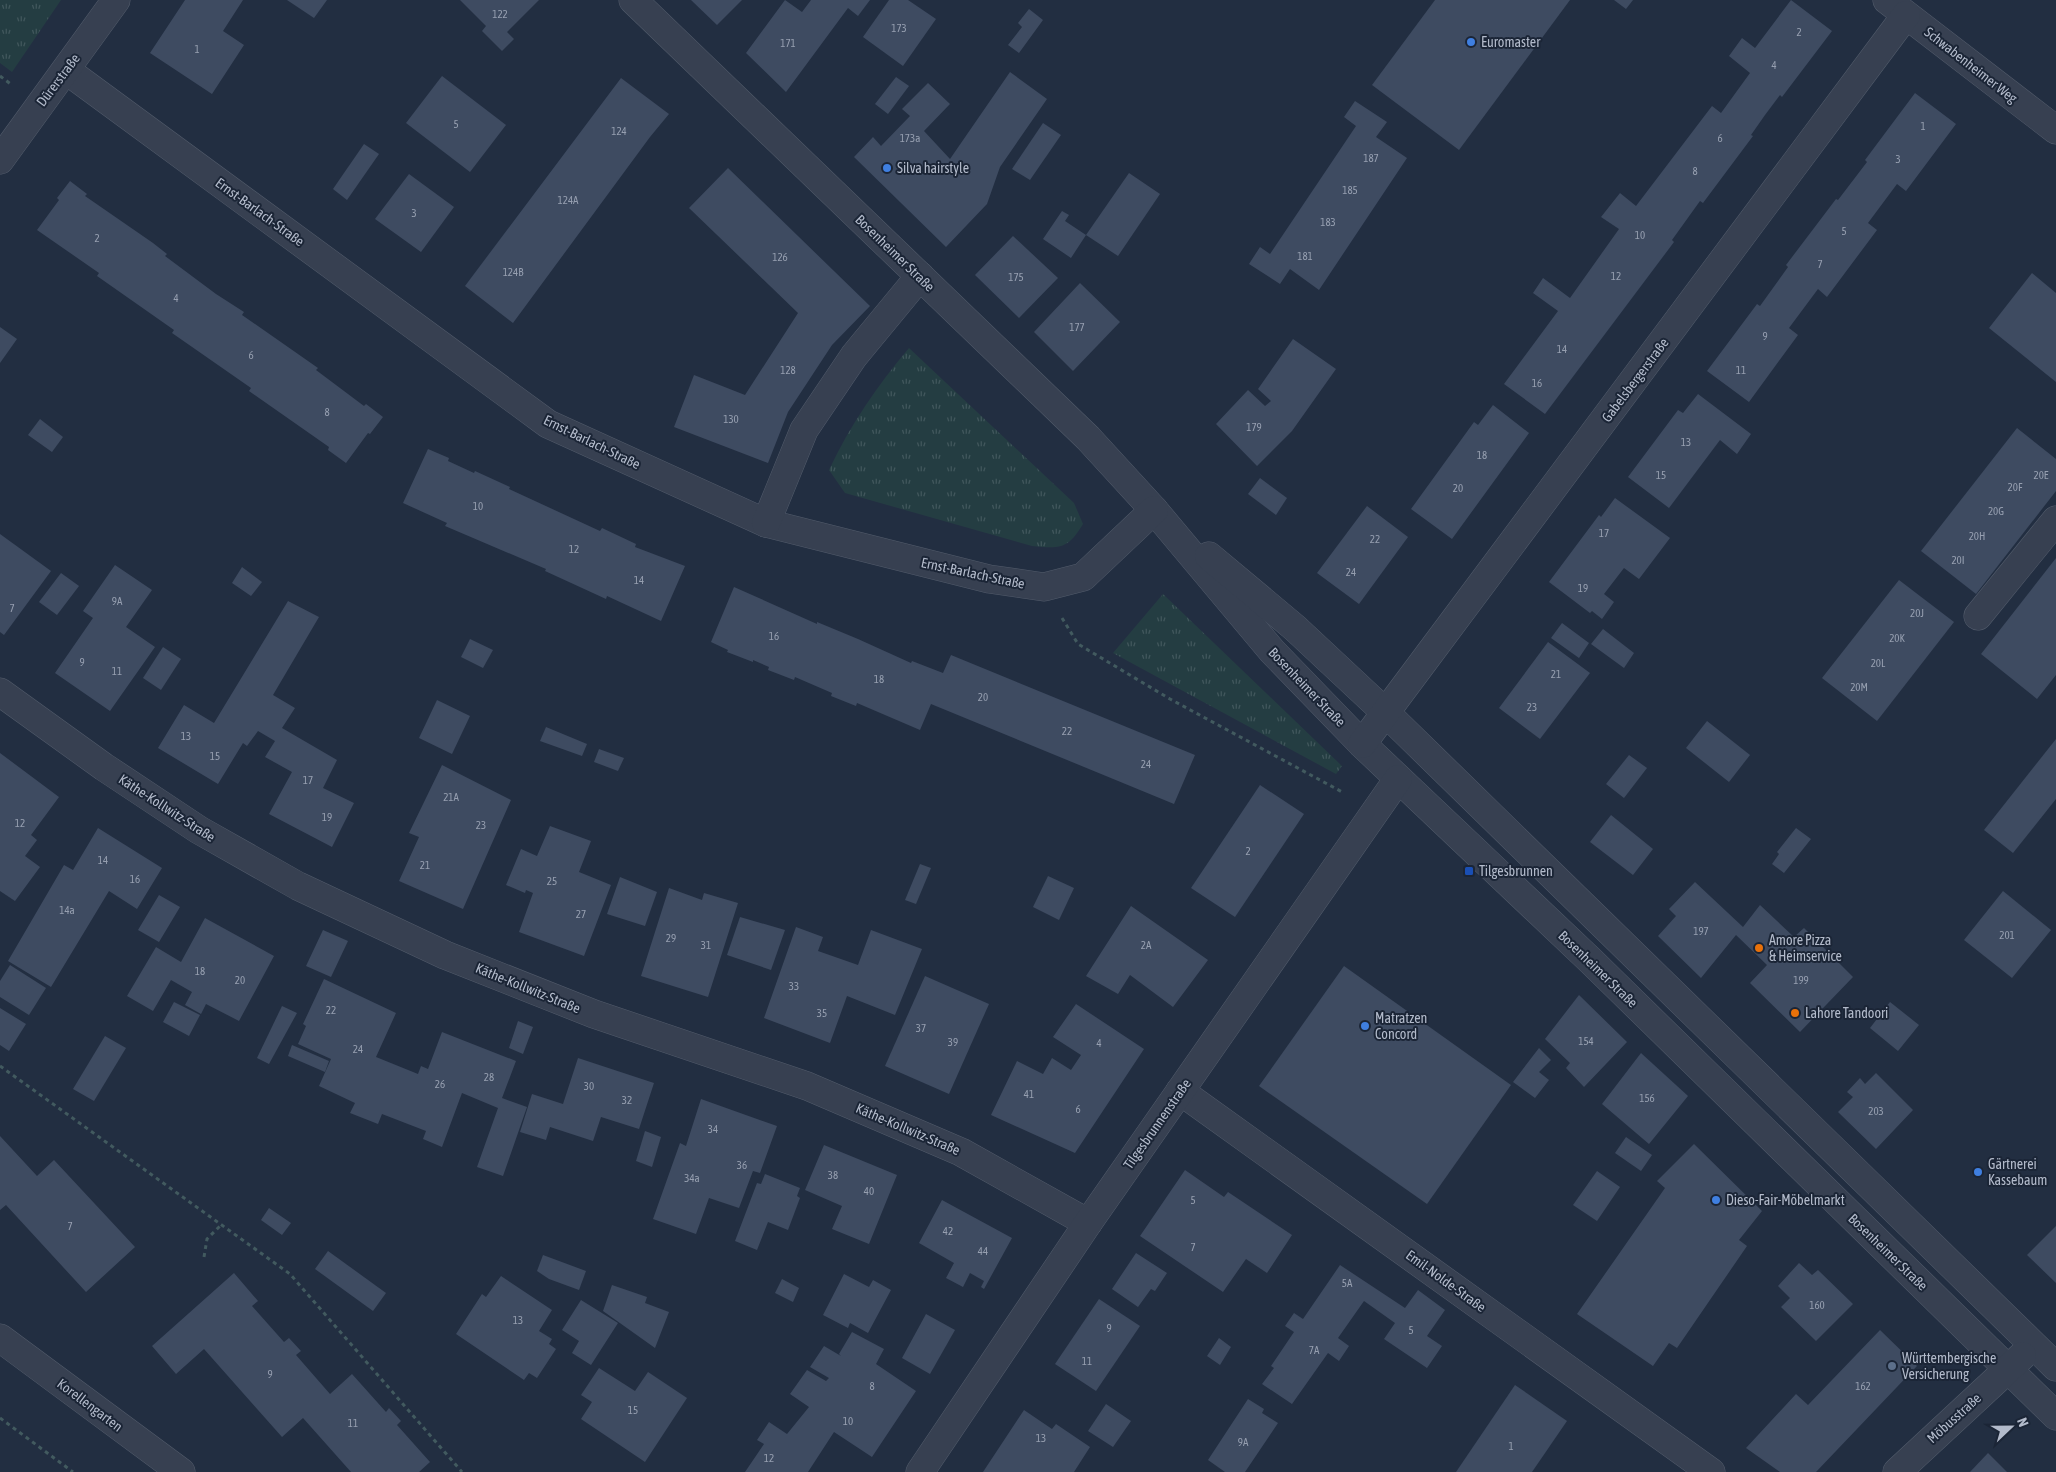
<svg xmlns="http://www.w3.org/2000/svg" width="2056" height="1472" viewBox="0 0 2056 1472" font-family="'Asap Condensed',sans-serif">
<defs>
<pattern id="grass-tufts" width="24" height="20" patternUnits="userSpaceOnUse" patternTransform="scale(1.25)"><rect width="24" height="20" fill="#243d42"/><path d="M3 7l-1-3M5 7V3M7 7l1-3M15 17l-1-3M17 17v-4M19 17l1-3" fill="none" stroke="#41575c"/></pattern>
</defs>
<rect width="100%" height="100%" fill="#222e41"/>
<g fill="url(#grass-tufts)">
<path d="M0 0H61L12 72 0 63Z"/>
<path d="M909 348 1074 503 1083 524C1068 549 1060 549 1032 546L845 493 829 470C850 425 877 386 909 348Z"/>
<path d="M1163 594 1342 766 1336 774 1113 653Z"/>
</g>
<g fill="#3e4b61">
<path d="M185 0H243L223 31 244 45 212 94 150 53Z"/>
<path d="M287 0H327L314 18Z"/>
<path d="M460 0H539L507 32 514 39 502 51 482 31 486 26Z"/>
<path d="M691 0H742L717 25Z"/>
<path d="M785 0 802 12 811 0H870L858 16 848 8 786 92 746 53Z"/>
<path d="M889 0H908L936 19 903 66 863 37Z"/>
<path d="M1435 0H1570L1459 150 1372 85Z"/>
<path d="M1614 0H1633L1626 9Z"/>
<path d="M1791 0 1832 31 1782 97 1780 95 1765 115 1751 135 1753 136 1703 203 1700 201 1672 240 1674 242 1545 414 1504 384 1558 311 1533 293 1543 278 1570 298 1619 229 1601 217 1620 193 1636 206 1712 106 1721 113 1750 73 1729 56 1742 38 1755 48Z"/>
<path d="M1029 9 1043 20 1019 53 1008 45 1022 27 1018 23Z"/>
<path d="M1010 72 1047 99 1000 167 987 204 946 247 854 157 873 137 881 146 910 116 902 109 928 83 950 104 924 131 950 159Z"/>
<path d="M442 76 506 125 470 172 406 123Z"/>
<path d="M896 77 909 86 888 114 875 104Z"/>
<path d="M621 78 669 114 650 137 513 323 465 286Z"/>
<path d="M1915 93 1956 124 1906 191 1897 184 1868 223 1877 230 1827 297 1818 289 1789 328 1798 335 1749 402 1707 371 1757 304 1760 306 1788 267 1786 265 1836 199 1838 200 1867 162 1865 160Z"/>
<path d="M1355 101 1387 122 1376 137 1407 158 1319 290 1290 269 1280 284 1249 264 1260 247 1270 254 1356 126 1344 117Z"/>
<path d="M1043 123 1061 135 1030 180 1012 169Z"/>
<path d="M364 144 379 154 347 200 333 189Z"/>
<path d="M728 168 870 306 832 345 788 412 768 463 674 427 694 375 745 395 798 313 689 208Z"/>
<path d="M1129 173 1160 194 1118 256 1086 235Z"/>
<path d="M409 174 454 207 421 252 375 219Z"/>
<path d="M70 181 87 194 85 196 153 243 167 254 165 256 216 294 244 312 242 315 318 368 316 370 364 406 366 404 383 417 370 434 368 433 346 463 328 450 329 447 249 391 251 388 172 333 174 330 97 276 99 273 37 230 59 200 57 198Z"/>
<path d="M1062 211 1069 215 1065 221 1086 235 1071 258 1043 239Z"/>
<path d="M1013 236 1058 278 1019 318 975 275Z"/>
<path d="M2032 273 2056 293V382L1989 328Z"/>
<path d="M1080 283 1120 322 1073 371 1034 332Z"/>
<path d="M0 327 17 339 0 363Z"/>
<path d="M1293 339 1336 369 1292 431 1257 466 1216 424 1248 390 1265 406 1271 401 1258 389Z"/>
<path d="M1698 394 1751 434 1737 454 1720 440 1669 508 1628 477 1678 410 1683 413Z"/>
<path d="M1493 405 1529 433 1452 539 1411 509 1474 422 1478 425Z"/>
<path d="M40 419 63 437 52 452 28 435Z"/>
<path d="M2017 428 2056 459V491L1976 594 1921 551Z"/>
<path d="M428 449 449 458 448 461 474 473 475 471 510 487 509 489 600 531 602 528 636 544 635 547 685 566 661 621 607 596 606 599 545 571 546 569 445 526 447 523 403 503Z"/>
<path d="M1260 478 1287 498 1276 515 1248 494Z"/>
<path d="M1615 498 1670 538 1639 579 1624 568 1604 594 1614 602 1602 619 1592 611 1590 613 1549 582 1599 515 1601 517Z"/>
<path d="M1367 506 1408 537 1359 604 1317 573Z"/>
<path d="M0 534 51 571 4 635 0 632Z"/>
<path d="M2056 558V675L2037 699 1981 654Z"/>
<path d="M115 565 152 590 126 627 155 647 110 711 55 673 93 618 83 611Z"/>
<path d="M242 567 262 582 251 596 232 583Z"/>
<path d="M61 573 79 586 57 615 39 602Z"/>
<path d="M1899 580 1954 622 1877 721 1822 678Z"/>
<path d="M734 587 817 624V622L858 639 911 663 912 661 943 673 951 655 1195 755 1174 804 931 704 920 730 857 703 856 706 831 696 832 693 795 677 794 680 768 670 769 667 753 660V662L727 652 728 650 711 642Z"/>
<path d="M288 601 319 617 273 695 295 708 282 728 337 760 323 788 354 803 332 847 269 814 292 772 265 757 275 741 258 731 247 746 243 743 218 784 158 748 184 705 214 723Z"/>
<path d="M1562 623 1589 643 1579 658 1551 638Z"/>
<path d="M1603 629 1634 653 1624 668 1591 644Z"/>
<path d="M470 639 493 650 483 668 461 657Z"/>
<path d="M1548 642 1590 673 1540 739 1499 708Z"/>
<path d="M163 647 181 659 161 690 143 678Z"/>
<path d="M437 700 470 716 452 754 419 738Z"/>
<path d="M1707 721 1750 755 1729 782 1686 748Z"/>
<path d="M546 727 587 744 582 756 540 741Z"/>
<path d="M2056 739V799L2013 853 1984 830Z"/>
<path d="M599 749 624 758 618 771 594 762Z"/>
<path d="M0 753 59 797 31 835 37 840 25 856 40 867 15 901 0 891Z"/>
<path d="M1629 755 1647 768 1624 798 1606 784Z"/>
<path d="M442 765 511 800 463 909 399 881 419 837 409 833Z"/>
<path d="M1260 785 1304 814 1235 917 1191 888Z"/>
<path d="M1611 815 1653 849 1633 875 1590 842Z"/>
<path d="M550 826 591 841 579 872 611 885 584 956 519 932 533 893 526 890 525 893 506 885 521 849 537 856Z"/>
<path d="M98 828 162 868 137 909 109 891 51 987 8 961 64 865 73 870Z"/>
<path d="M1796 828 1811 839 1784 873 1772 864 1779 854 1777 852Z"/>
<path d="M920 864 931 868 916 904 905 900Z"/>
<path d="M1048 876 1074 888 1059 920 1033 907Z"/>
<path d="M620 877 657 892 645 926 607 914Z"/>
<path d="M1695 882 1743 927 1760 905 1794 937 1804 928 1853 977 1800 1032 1750 983 1767 965 1736 935 1701 978 1658 936 1676 916 1669 909Z"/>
<path d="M669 888 702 900 704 893 738 903 708 997 641 976Z"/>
<path d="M2003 891 2051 930 2012 978 1964 940Z"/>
<path d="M159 895 180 907 159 942 138 930Z"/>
<path d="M1131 906 1208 960 1173 1007 1130 975 1118 994 1086 976Z"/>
<path d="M740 917 785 930 771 970 727 955Z"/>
<path d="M205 918 274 956 239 1021 206 1004 201 1014 185 1005 192 992 171 980 153 1011 127 996 156 947 181 962Z"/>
<path d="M796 927 823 937 818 951 858 965 871 930 922 949 895 1015 847 996 830 1043 764 1018Z"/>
<path d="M323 930 348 941 331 977 306 966Z"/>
<path d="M10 965 46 988 29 1015 0 997V981Z"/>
<path d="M1344 966 1511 1085 1427 1204 1259 1086Z"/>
<path d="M925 976 989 1004 949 1094 885 1066Z"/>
<path d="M324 979 396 1013 376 1057 418 1074 421 1066 428 1069 442 1032 516 1061 502 1098 527 1107 503 1176 477 1167 498 1108 462 1093 442 1147 423 1139 426 1131 382 1114 378 1124 350 1113 355 1103 319 1086 331 1059 298 1044 306 1026 303 1024Z"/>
<path d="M1579 995 1627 1042 1584 1087 1566 1068 1570 1063 1545 1039Z"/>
<path d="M174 1002 200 1015 189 1036 163 1022Z"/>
<path d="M1890 1002 1919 1025 1898 1051 1870 1028Z"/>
<path d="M1076 1004 1144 1049 1075 1153 991 1115 1017 1061 1043 1074 1052 1058 1071 1070 1081 1055 1053 1037Z"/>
<path d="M282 1006 297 1013 269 1064 257 1058Z"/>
<path d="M0 1008 26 1024 9 1051 0 1045Z"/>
<path d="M518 1021 533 1027 523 1054 509 1048Z"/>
<path d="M105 1036 126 1048 94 1101 73 1089Z"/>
<path d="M292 1045 329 1061 325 1072 288 1056Z"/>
<path d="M1539 1048 1551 1060 1539 1072 1549 1080 1535 1098 1513 1082Z"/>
<path d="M1641 1053 1688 1096 1649 1144 1602 1104Z"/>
<path d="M578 1058 654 1083 639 1129 601 1117 593 1141 550 1127 546 1140 520 1132 532 1094 563 1104Z"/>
<path d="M1876 1073 1913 1110 1876 1149 1838 1112 1853 1097 1847 1092 1860 1078 1865 1084Z"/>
<path d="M701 1099 777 1126 760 1173 753 1171 739 1208 709 1198 696 1234 653 1219 680 1143 686 1146Z"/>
<path d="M645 1131 661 1137 652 1167 636 1161Z"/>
<path d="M0 1136 37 1176 54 1160 135 1247 86 1292 6 1205 0 1210Z"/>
<path d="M1626 1137 1652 1155 1641 1171 1615 1153Z"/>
<path d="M1694 1144 1762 1211 1739 1240 1747 1246 1677 1348 1669 1343 1653 1366 1577 1314 1665 1188 1657 1181Z"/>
<path d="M824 1145 897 1175 869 1244 832 1229 842 1206 805 1190Z"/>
<path d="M1185 1170 1224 1197 1228 1192 1292 1235 1267 1273 1246 1259 1223 1292 1140 1236Z"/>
<path d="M1597 1171 1620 1187 1597 1221 1573 1205Z"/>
<path d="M765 1174 800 1188 797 1196 800 1198 788 1230 768 1222 757 1250 735 1241 757 1183 761 1184Z"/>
<path d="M942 1200 1012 1238 984 1289 981 1287 984 1281 970 1273 963 1287 946 1278 954 1263 919 1243Z"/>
<path d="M269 1208 291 1223 282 1235 261 1220Z"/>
<path d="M2056 1226V1283L2027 1255Z"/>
<path d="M328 1251 386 1293 373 1311 315 1269Z"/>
<path d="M1136 1253 1167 1273 1155 1291 1151 1289 1138 1307 1112 1289Z"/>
<path d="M543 1255 586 1271 579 1290 549 1279 537 1271Z"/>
<path d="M1799 1263 1812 1275 1818 1270 1853 1304 1816 1341 1781 1307 1790 1298 1778 1286Z"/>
<path d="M1340 1265 1405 1308 1418 1290 1445 1310 1427 1336 1442 1346 1427 1368 1384 1339 1395 1323 1364 1301 1338 1338 1349 1346 1339 1361 1328 1353 1292 1404 1262 1384 1274 1368 1271 1366 1294 1332 1285 1326 1294 1313 1303 1319Z"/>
<path d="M234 1273 258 1301 252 1306 284 1342 289 1338 301 1351 296 1355 330 1394 352 1374 386 1412 389 1408 401 1421 397 1425 430 1462 419 1472H351L303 1418 282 1437 204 1349 176 1374 152 1346Z"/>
<path d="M844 1274 869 1287 873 1280 891 1290 868 1333 850 1323 848 1328 823 1315Z"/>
<path d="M501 1276 552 1310 539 1331 552 1339 549 1344 556 1349 537 1378 529 1373 524 1380 456 1334 482 1294 486 1297Z"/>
<path d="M782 1279 799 1288 793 1302 775 1293Z"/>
<path d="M612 1285 647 1297 645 1303 669 1312 655 1348 603 1311Z"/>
<path d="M1099 1299 1140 1326 1096 1391 1055 1364Z"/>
<path d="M581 1300 618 1323 591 1365 572 1353 579 1341 562 1330Z"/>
<path d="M926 1314 955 1330 930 1374 902 1358Z"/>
<path d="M1880 1330 1917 1366 1816 1472H1780L1746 1448 1796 1394 1808 1405Z"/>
<path d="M852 1332 884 1349 876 1364 916 1391 872 1457 834 1432 808 1472H745L764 1444 757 1440 769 1422 787 1434 809 1407 790 1394 807 1370 826 1381 829 1378 810 1367 824 1346 841 1356 839 1354Z"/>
<path d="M1219 1338 1231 1347 1220 1365 1207 1356Z"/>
<path d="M599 1368 635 1391 648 1372 687 1398 645 1462 581 1419 592 1402 581 1395Z"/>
<path d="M1515 1385 1567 1421 1532 1472H1456Z"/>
<path d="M1248 1399 1264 1409 1262 1413 1278 1423 1245 1472H1225L1208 1460Z"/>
<path d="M1106 1404 1131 1421 1113 1447 1088 1431Z"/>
<path d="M1024 1410 1052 1429 1056 1424 1090 1447 1074 1472H983Z"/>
<path d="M1988 1453 2007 1472H1970Z"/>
</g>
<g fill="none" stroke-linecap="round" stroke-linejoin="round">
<defs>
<g id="minor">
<path d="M633 0 1088 438 1154 510 1272 651 1362 744 1591 961 2056 1416"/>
<path d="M1887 0 2056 130"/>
<path d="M66 70 548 424 766 523 989 579 1044 587 1083 577 1154 510"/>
<path d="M0 160 116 0"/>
<path d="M766 523 804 430 854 356 920 276"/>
<path d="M1209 556 1295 628 1386 713 2056 1367"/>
<path d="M1978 616 2056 520"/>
<path d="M0 692 104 767 199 830 298 886 445 955 594 1014 807 1086 961 1152 1088 1223"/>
<path d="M1362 744 1906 15"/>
<path d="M1180 1091 1711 1472"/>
<path d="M0 1338 181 1472"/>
<path d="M920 1472 1088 1223 1398 779"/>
<path d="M1897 1472 2022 1356"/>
</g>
</defs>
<use href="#minor" stroke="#525b6b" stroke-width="29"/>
<g stroke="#425a5f" stroke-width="3" stroke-dasharray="4 4" stroke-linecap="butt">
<path d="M0 76 12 85"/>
<path d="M1062 618 1078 644 1170 699 1344 793"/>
<path d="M0 1066 290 1274 462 1472"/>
<path d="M204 1257 207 1239 221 1225"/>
<path d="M0 1418 73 1472"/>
</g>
<use href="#minor" stroke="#374051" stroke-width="28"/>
</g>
<g fill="#3f7fe0" stroke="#1b2536" stroke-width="2">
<circle cx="1471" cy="42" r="5"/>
<circle cx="887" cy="168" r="5"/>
<circle cx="1365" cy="1026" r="5"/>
<circle cx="1978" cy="1172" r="5"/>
<circle cx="1716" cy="1200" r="5"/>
</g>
<rect fill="#1a4fb4" stroke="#1b2536" stroke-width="2" x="1464" y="866" width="10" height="10" rx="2.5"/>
<g fill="#e8710a" stroke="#1b2536" stroke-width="2">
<circle cx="1759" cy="948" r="5"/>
<circle cx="1795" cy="1013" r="5"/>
</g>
<circle fill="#5c6f8a" stroke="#1b2536" stroke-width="2" cx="1892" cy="1366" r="5"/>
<g text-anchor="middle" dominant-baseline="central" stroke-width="4" stroke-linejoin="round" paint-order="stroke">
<g font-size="11" fill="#969fb0">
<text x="500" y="14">122</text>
<text x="899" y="28">173</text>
<text x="1799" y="32">2</text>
<text x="788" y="43">171</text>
<text x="197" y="49">1</text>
<text x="1774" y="65">4</text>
<text x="456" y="124">5</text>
<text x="1923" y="126">1</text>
<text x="619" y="131">124</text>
<text x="910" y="138">173a</text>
<text x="1720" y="138">6</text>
<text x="1371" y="158">187</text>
<text x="1898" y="159">3</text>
<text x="1695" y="171">8</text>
<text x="1350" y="190">185</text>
<text x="568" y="200">124A</text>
<text x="414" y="213">3</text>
<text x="1328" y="222">183</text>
<text x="1844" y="231">5</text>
<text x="1640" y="235">10</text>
<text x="97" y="238">2</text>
<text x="1305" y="256">181</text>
<text x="780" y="257">126</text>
<text x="1820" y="264">7</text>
<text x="513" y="272">124B</text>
<text x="1616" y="276">12</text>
<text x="1016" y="277">175</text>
<text x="176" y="298">4</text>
<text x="1077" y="327">177</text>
<text x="1765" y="336">9</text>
<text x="1562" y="349">14</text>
<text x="251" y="355">6</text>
<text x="788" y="370">128</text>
<text x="1741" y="370">11</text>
<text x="1537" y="383">16</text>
<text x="327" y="412">8</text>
<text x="731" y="419">130</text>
<text x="1254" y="427">179</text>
<text x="1686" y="442">13</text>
<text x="1482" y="455">18</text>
<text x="1661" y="475">15</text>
<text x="2041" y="475">20E</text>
<text x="2015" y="487">20F</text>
<text x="1458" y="488">20</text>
<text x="478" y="506">10</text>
<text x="1996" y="511">20G</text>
<text x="1604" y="533">17</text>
<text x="1977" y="536">20H</text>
<text x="1375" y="539">22</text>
<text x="574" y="549">12</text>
<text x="1958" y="560">20I</text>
<text x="1351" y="572">24</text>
<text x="639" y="580">14</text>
<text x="1583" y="588">19</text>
<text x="117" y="601">9A</text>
<text x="12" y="608">7</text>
<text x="1917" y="613">20J</text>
<text x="774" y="636">16</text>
<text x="1897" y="638">20K</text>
<text x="82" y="662">9</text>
<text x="1878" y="663">20L</text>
<text x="117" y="671">11</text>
<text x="1556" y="674">21</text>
<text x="879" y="679">18</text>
<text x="1859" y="687">20M</text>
<text x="983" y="697">20</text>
<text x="1532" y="707">23</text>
<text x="1067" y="731">22</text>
<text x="186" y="736">13</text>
<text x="215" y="756">15</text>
<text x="1146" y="764">24</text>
<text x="308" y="780">17</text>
<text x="451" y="797">21A</text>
<text x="327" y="817">19</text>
<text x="20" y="823">12</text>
<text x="481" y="825">23</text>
<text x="1248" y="851">2</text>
<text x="103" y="860">14</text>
<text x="425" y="865">21</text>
<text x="135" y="879">16</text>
<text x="552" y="881">25</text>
<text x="67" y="910">14a</text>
<text x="581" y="914">27</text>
<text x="1701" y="931">197</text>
<text x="2007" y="935">201</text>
<text x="671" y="938">29</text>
<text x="706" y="945">31</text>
<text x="1146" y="945">2A</text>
<text x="200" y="971">18</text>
<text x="240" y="980">20</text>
<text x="1801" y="980">199</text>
<text x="794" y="986">33</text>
<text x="331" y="1010">22</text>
<text x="822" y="1013">35</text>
<text x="921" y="1028">37</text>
<text x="1586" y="1041">154</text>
<text x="953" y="1042">39</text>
<text x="1099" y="1043">4</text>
<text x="358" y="1049">24</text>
<text x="489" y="1077">28</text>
<text x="440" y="1084">26</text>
<text x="589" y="1086">30</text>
<text x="1029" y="1094">41</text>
<text x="1647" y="1098">156</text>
<text x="627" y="1100">32</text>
<text x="1078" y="1109">6</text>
<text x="1876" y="1111">203</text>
<text x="713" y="1129">34</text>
<text x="742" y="1165">36</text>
<text x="833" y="1175">38</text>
<text x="692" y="1178">34a</text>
<text x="869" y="1191">40</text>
<text x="1193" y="1200">5</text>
<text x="70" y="1226">7</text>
<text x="948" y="1231">42</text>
<text x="1193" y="1247">7</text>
<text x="983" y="1251">44</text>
<text x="1347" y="1283">5A</text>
<text x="1817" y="1305">160</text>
<text x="518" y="1320">13</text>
<text x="1109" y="1328">9</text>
<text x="1411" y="1330">5</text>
<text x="1314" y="1350">7A</text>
<text x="1087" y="1361">11</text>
<text x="270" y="1374">9</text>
<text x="872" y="1386">8</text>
<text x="1863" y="1386">162</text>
<text x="633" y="1410">15</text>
<text x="848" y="1421">10</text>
<text x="353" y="1423">11</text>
<text x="1041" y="1438">13</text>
<text x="1243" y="1442">9A</text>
<text x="1511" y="1446">1</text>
<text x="769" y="1458">12</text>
</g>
<g font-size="14" fill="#b3bbcb" stroke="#1b2536" text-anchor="start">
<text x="1481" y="42">Euromaster</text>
<text x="897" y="168">Silva hairstyle</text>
<text x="1479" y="871">Tilgesbrunnen</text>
<text x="1769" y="940">Amore Pizza<tspan x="1769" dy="16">&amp; Heimservice</tspan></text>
<text x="1805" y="1013">Lahore Tandoori</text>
<text x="1375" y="1018">Matratzen<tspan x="1375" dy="16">Concord</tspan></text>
<text x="1988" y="1164">Gärtnerei<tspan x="1988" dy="16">Kassebaum</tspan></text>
<text x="1726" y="1200">Dieso-Fair-Möbelmarkt</text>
<text x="1902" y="1358">Württembergische<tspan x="1902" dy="16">Versicherung</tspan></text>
</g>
<g font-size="14" fill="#b3bbcb" stroke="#1b2536">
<text transform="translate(1971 65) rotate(38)">Schwabenheimer Weg</text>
<text transform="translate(58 80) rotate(-53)">Dürerstraße</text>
<text transform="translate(260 212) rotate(36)">Ernst-Barlach-Straße</text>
<text transform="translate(895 253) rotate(44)">Bosenheimer Straße</text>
<text transform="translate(1635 380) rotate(-53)">Gabelsbergerstraße</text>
<text transform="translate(592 442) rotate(26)">Ernst-Barlach-Straße</text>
<text transform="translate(973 573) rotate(12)">Ernst-Barlach-Straße</text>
<text transform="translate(1307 687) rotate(46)">Bosenheimer Straße</text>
<text transform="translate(167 808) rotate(33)">Käthe-Kollwitz-Straße</text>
<text transform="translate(1598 969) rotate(44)">Bosenheimer Straße</text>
<text transform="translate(528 988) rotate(22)">Käthe-Kollwitz-Straße</text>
<text transform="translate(1157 1124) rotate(-55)">Tilgesbrunnenstraße</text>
<text transform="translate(908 1129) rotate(23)">Käthe-Kollwitz-Straße</text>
<text transform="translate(1888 1252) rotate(44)">Bosenheimer Straße</text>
<text transform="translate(1446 1281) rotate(36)">Emil-Nolde-Straße</text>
<text transform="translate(90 1405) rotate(37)">Korellengarten</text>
<text transform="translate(1954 1418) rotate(-42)">Möbusstraße</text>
</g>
</g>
<g transform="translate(2011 1427) rotate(68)" stroke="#1b2536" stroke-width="4" paint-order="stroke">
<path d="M0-4L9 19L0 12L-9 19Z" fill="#b3bbcb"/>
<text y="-8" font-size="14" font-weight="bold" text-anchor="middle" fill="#b3bbcb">N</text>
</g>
</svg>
